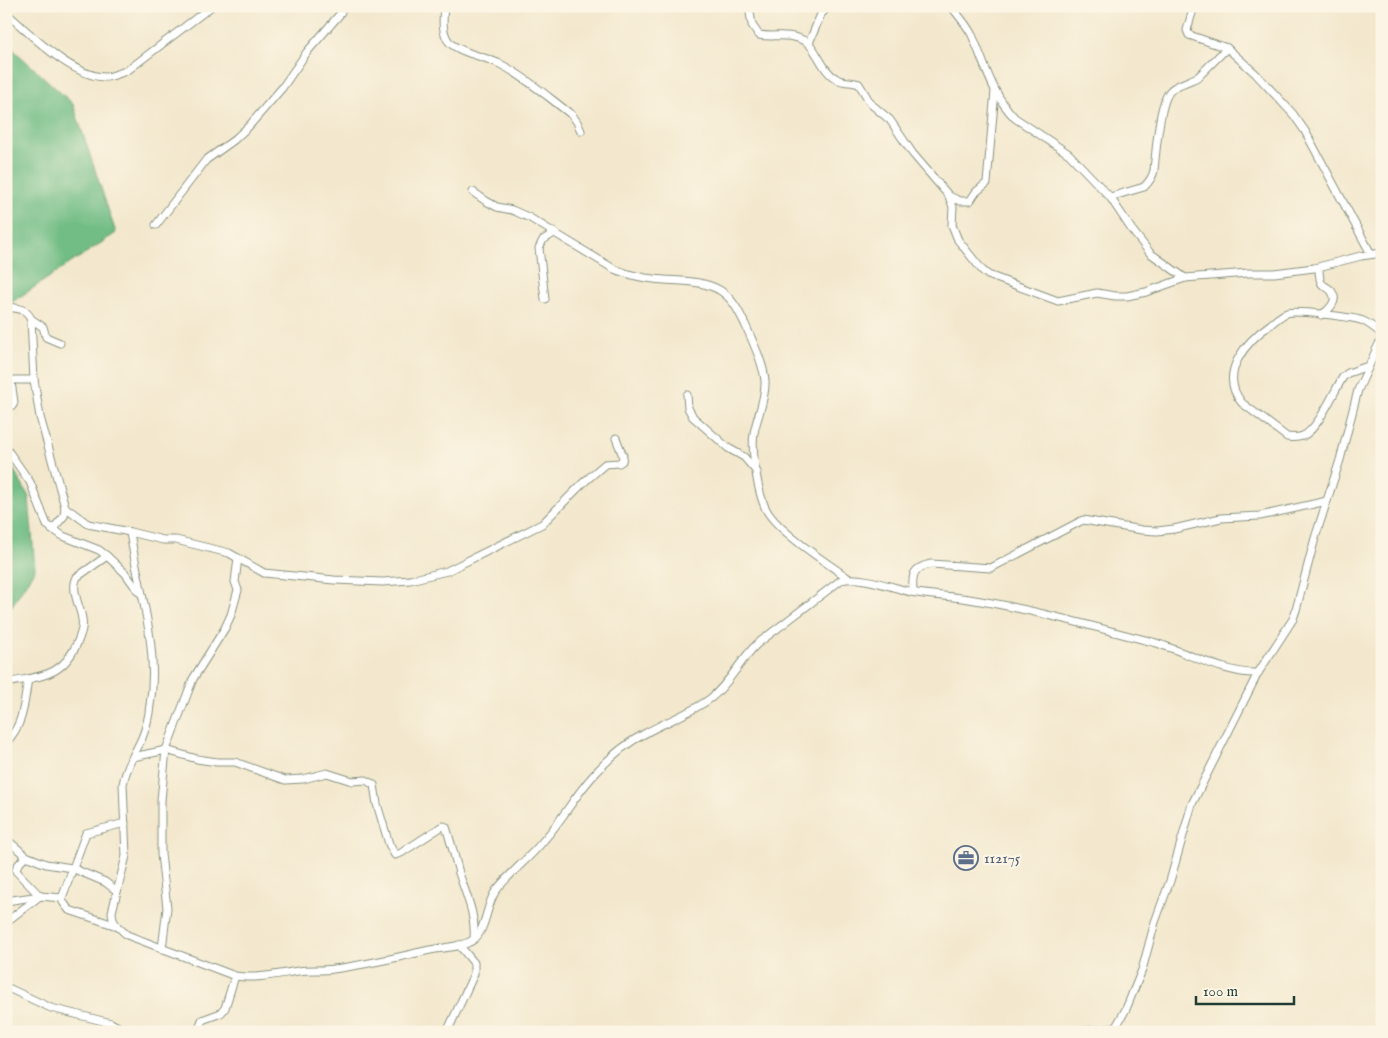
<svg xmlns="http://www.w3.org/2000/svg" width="1388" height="1038" viewBox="0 0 1388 1038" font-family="'IM FELL English',serif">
<rect width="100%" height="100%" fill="#fcf5e5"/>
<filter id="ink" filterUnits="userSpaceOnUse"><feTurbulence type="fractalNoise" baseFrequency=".02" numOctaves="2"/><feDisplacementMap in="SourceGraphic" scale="10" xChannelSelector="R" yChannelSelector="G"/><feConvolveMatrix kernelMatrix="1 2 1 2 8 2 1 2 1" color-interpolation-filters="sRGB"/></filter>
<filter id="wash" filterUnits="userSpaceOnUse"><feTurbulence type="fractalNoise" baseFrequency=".0096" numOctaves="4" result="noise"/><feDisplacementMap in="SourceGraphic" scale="20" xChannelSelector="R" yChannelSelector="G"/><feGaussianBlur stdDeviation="1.12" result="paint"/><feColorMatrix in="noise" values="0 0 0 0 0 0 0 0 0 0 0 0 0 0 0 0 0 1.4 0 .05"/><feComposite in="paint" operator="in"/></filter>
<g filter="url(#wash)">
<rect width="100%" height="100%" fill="#f3e8cd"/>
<g fill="#72bd85" stroke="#487d5c">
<path d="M6 43 73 104 116 233 6 306Z"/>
<path d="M6 456 29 497 35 569 6 615Z"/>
</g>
</g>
<g filter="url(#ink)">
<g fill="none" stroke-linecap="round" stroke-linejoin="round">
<defs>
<g id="minor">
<path d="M444 6C443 18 441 33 450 43 461 53 486 57 500 64 526 77 549 98 572 115L577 122 581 131"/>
<path d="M749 6 752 25 759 35C775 38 787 32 805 41 817 47 821 71 837 79 843 83 852 81 859 84L871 104 890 120 913 154 949 196 953 207 952 225 958 240 982 270 988 275 1058 301 1097 293 1115 296H1127L1146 292 1185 278 1248 273H1274L1314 268 1361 256 1382 253"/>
<path d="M951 6C958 15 967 25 972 35 985 64 992 95 1015 118L1069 154 1110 197 1132 230 1150 253 1185 278"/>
<path d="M1194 6 1187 30 1189 35 1227 48 1256 74 1293 114 1305 131 1371 254"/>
<path d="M6 13C31 34 71 77 106 77 114 76 121 73 128 70L212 6"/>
<path d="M809 43 821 14 829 6"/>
<path d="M473 192 486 201 497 207 512 210 530 218 614 269C627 274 640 278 654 279 675 282 703 279 721 291 733 299 739 312 745 324 752 340 764 364 765 381 766 399 757 416 754 433 751 450 758 496 767 511 779 532 827 563 848 578"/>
<path d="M949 196 960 201H970L976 192 987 183 995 91"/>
<path d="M1110 197 1144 187C1149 182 1153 177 1154 170 1156 153 1159 100 1171 90 1178 83 1190 82 1199 76L1227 48"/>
<path d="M156 225 206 160 234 140 249 126 282 88 307 52 340 14 343 6"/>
<path d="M1319 267C1319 272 1319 280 1322 284 1325 287 1330 288 1332 292 1339 301 1328 311 1321 315"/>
<path d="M545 299 539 248 543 240 554 233"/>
<path d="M6 307C17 308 26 308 31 319L34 380 40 417 65 507 64 516 52 530"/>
<path d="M31 319 43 327 46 337 60 343"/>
<path d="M1368 366 1348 373 1343 377C1333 393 1319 428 1303 436 1297 438 1293 438 1287 437L1242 403C1217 373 1247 341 1271 324 1276 320 1281 315 1287 313 1295 310 1354 317 1363 321 1370 324 1376 329 1382 334"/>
<path d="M687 395 688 408 693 417 728 448 744 457 757 472"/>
<path d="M6 406 13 405 14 402 11 382 13 380H34"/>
<path d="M6 448 30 482 47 525 63 536 99 550 107 556 125 573 139 592"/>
<path d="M65 507 88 524 130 532 163 540H176L229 553 264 573 334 580 383 582 410 580 447 571 542 524 583 483 605 464 619 463 622 461 623 456 616 438"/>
<path d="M130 532C138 588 160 647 150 705 149 716 146 728 142 738 135 753 126 767 123 784L126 856 112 912 113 920 117 926 127 935 235 976C257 979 278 974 299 971 310 969 322 971 333 969 366 965 398 957 430 950 443 947 461 948 473 940 486 931 486 906 495 892 507 875 530 858 544 840 562 820 574 797 592 777 606 761 625 744 644 734 665 722 691 713 711 698 730 683 740 660 757 644L841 580C861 575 890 587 911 592 932 596 954 596 975 600 1035 610 1094 627 1153 642 1184 651 1227 675 1258 673"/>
<path d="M913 592C912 575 912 568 931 564L991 568 1083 520 1142 530 1157 531 1174 529 1221 518 1260 516 1327 501"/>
<path d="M6 683C40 676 63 678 78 641 82 631 84 625 81 614 78 603 71 588 77 577L107 556"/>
<path d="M6 742C24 725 24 702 28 679"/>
<path d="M133 757 166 750 197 759 217 762H235L285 780 303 779 327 773 352 781 366 780 374 785 377 804 389 844 395 855 401 853 441 827 444 826 446 827C451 842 455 858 459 873 466 895 476 915 474 938"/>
<path d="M6 839 26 856 46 864 72 868 105 882 117 891"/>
<path d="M6 901 40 896 62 898"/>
<path d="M6 922 40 896 16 871 17 866 26 856"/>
<path d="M117 926 69 910 63 902 62 898 86 833 125 823"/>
<path d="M162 949 167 908 161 854V800L166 750 193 679 225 628 231 615 238 590 235 582 238 558"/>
<path d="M6 987 51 1008 111 1023 127 1032"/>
<path d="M198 1032 202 1020 221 1013 225 1008 235 976"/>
<path d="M447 1032 474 974V963L459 945"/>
<path d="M1073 1032 1115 1028"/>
<path d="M1113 1032 1126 1009 1142 970 1155 922 1170 881 1192 804 1258 673 1293 619 1296 610 1315 538 1340 460 1358 390 1382 337"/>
</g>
</defs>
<use href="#minor" stroke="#899280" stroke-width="9"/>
<use href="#minor" stroke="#fff" stroke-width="7"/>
</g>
</g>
<defs>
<symbol id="office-ring" viewBox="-11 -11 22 22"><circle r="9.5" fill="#fcf5e5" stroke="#5c6f8a" stroke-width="1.5"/><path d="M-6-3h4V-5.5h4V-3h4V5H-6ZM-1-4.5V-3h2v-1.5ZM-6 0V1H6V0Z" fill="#5c6f8a"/></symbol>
</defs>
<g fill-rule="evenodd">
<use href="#office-ring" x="952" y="844" width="28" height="28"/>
</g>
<g text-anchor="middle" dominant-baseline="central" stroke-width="4.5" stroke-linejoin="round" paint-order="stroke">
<g font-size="15" fill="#4e5e75" stroke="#fcf5e5" text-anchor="start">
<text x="984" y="858">112175</text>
</g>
</g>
<rect width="1388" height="1038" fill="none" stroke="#fcf5e5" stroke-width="25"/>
<path d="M1196 996v8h98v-8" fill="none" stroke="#1f3d34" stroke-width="2.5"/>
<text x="1203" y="996" font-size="15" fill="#1f3d34" stroke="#fcf5e5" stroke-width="4" paint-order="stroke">100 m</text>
</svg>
